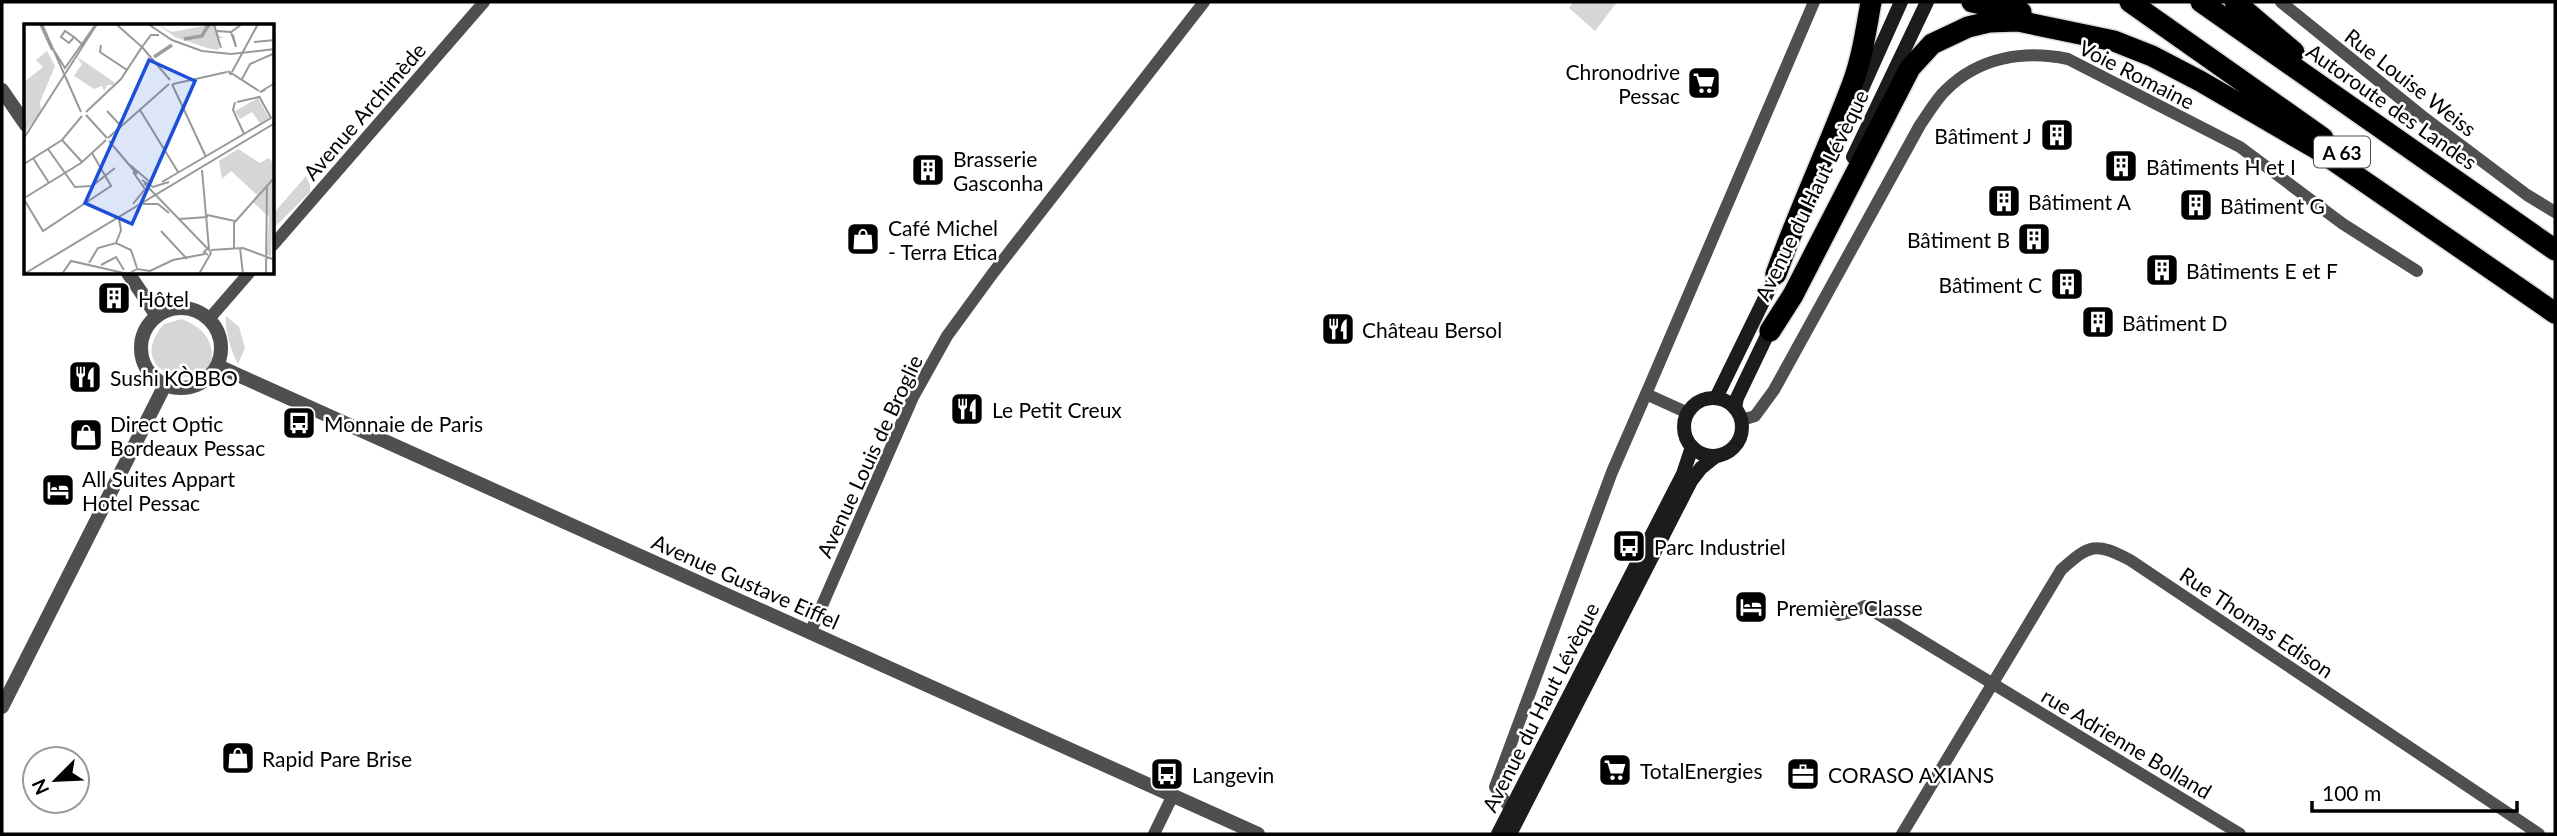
<svg xmlns="http://www.w3.org/2000/svg" width="2557" height="836" viewBox="0 0 2557 836" font-family="Lato,sans-serif">
<rect width="100%" height="100%" fill="#fff"/>
<g fill="#d6d6d6">
<path d="M1573 2H1617L1595 31 1569 8Z"/>
<path d="M306 176 310 185V192L273 229V214Z"/>
<path d="M226 316 239 327 245 348 238 364C232 354 224 328 226 316Z"/>
<path d="M182 319C194 324 206 331 210 344 228 398 115 381 164 324Z"/>
</g>
<g fill="none" stroke-linecap="round" stroke-linejoin="round">
<defs>
<g id="motorway">
<path d="M1972 2 2021 12"/>
<path d="M2130 2 2323 138"/>
<path d="M2201 2 2555 250"/>
<path d="M2235 2 2294 52"/>
<path d="M1776 274C1799 210 1828 149 1852 85 1862 59 1866 30 1871 2"/>
<path d="M1770 331 1793 295 1910 68 1932 44 1968 27 1989 22 2018 21 2114 41 2152 56 2200 81 2317 149 2555 313"/>
</g>
</defs>
<use href="#motorway" stroke="#dbdbdb" stroke-width="24"/>
<g stroke="#4f4f4f" stroke-width="12">
<path d="M2281 2 2422 116 2527 195 2555 212"/>
<path d="M273 245 484 2"/>
<path d="M209 319 249 273"/>
<path d="M1688 413 1646 394 1814 2"/>
<path d="M1742 420 1755 416 1774 390 1920 125C1928 114 1936 99 1946 90 1979 57 2024 50 2068 59L2240 147 2343 224 2417 271"/>
<path d="M1839 615 1852 612 1865 606 2240 834"/>
<path d="M810 633 913 397 947 336 993 273 1204 2"/>
<path d="M1511 810 1495 787 1612 472 1646 394"/>
<path d="M1154 834 1173 795"/>
<path d="M1902 834 2061 570C2090 544 2095 542 2130 560L2539 834"/>
</g>
<g stroke="#4f4f4f" stroke-width="14">
<path d="M2 90 26 125"/>
<path d="M128 273 157 316"/>
<circle cx="181" cy="348" r="40"/>
<path d="M218 366 1258 834"/>
<path d="M2 707 165 385"/>
</g>
<g stroke="#1c1c1c" stroke-width="14">
<path d="M1853 109 1901 2"/>
<path d="M1853 157 1927 2"/>
<path d="M1716 398 1780 267"/>
<circle cx="1713" cy="427" r="29"/>
<path d="M1735 408 1737 398 1773 323"/>
<path d="M1498 834 1683 474 1692 447"/>
<path d="M1510 834 1691 481 1701 468 1716 456"/>
</g>
<use href="#motorway" stroke="#000" stroke-width="21"/>
</g>
<defs>
<symbol id="supermarket-square" viewBox="-11 -11 22 22"><rect x="-9" y="-9" width="18" height="18" rx="4" fill="#000" stroke="#fff"/><path d="M-6-5.5h2.5l.6 2H6L4.5 2H-2.5L-4.4-4H-6ZM-1.5 3.2a1.3 1.3 0 1 0 .1 0ZM3 3.2a1.3 1.3 0 1 0 .1 0Z" fill="#fff"/></symbol>
<symbol id="building-square" viewBox="-11 -11 22 22"><rect x="-9" y="-9" width="18" height="18" rx="4" fill="#000" stroke="#fff"/><path d="M-4-6H4V6H1V3H-1V6H-4ZM-2.5-4.3h1.7v1.8h-1.7ZM.8-4.3h1.7v1.8H.8ZM-2.5-1h1.7V.8h-1.7ZM.8-1h1.7V.8H.8Z" fill="#fff"/></symbol>
<symbol id="shop-square" viewBox="-11 -11 22 22"><rect x="-9" y="-9" width="18" height="18" rx="4" fill="#000" stroke="#fff"/><path d="M-5-2.5h2.3a2.7 3.5 0 0 1 5.4 0H5L5.5 6h-11ZM-1.5-2.5h3a1.5 2.3 0 0 0-3 0Z" fill="#fff"/></symbol>
<symbol id="restaurant-square" viewBox="-11 -11 22 22"><rect x="-9" y="-9" width="18" height="18" rx="4" fill="#000" stroke="#fff"/><path d="M-5-6h1v4h1v-4h1v4h1v-4h1v5L-1.5 .5V6h-2V.5L-5-1ZM5-6V6H3V1.5H1.5Q1.5-4 5-6Z" fill="#fff"/></symbol>
<symbol id="bus-square" viewBox="-11 -11 22 22"><rect x="-9" y="-9" width="18" height="18" rx="4" fill="#000" stroke="#fff"/><path d="M-5-6H5V4H4V6H2V4H-2V6H-4V4H-5ZM-3.5-4V0h7V-4ZM-3.5 1.2v1.5H-2V1.2ZM2 1.2v1.5H3.5V1.2Z" fill="#fff"/></symbol>
<symbol id="hotel-square" viewBox="-11 -11 22 22"><rect x="-9" y="-9" width="18" height="18" rx="4" fill="#000" stroke="#fff"/><path d="M-6-4.5h1.5V1H6V5H4.5V3h-9V5H-6ZM-4 0a1.8 1.8 0 1 1 3.6 0ZM.5 0V-2.5h3Q6-2.5 6 0Z" fill="#fff"/></symbol>
<symbol id="office-square" viewBox="-11 -11 22 22"><rect x="-9" y="-9" width="18" height="18" rx="4" fill="#000" stroke="#fff"/><path d="M-6-3h4V-5.5h4V-3h4V5H-6ZM-1-4.5V-3h2v-1.5ZM-6 0V1H6V0Z" fill="#fff"/></symbol>
</defs>
<g fill-rule="evenodd">
<use href="#supermarket-square" x="1685" y="64" width="38" height="38"/>
<use href="#building-square" x="2038" y="116" width="38" height="38"/>
<use href="#building-square" x="2102" y="147" width="38" height="38"/>
<use href="#building-square" x="909" y="151" width="38" height="38"/>
<use href="#building-square" x="1985" y="182" width="38" height="38"/>
<use href="#building-square" x="2177" y="186" width="38" height="38"/>
<use href="#shop-square" x="844" y="220" width="38" height="38"/>
<use href="#building-square" x="2015" y="220" width="38" height="38"/>
<use href="#building-square" x="2143" y="251" width="38" height="38"/>
<use href="#building-square" x="2048" y="265" width="38" height="38"/>
<use href="#building-square" x="95" y="279" width="38" height="38"/>
<use href="#building-square" x="2079" y="303" width="38" height="38"/>
<use href="#restaurant-square" x="1319" y="310" width="38" height="38"/>
<use href="#restaurant-square" x="66" y="358" width="38" height="38"/>
<use href="#restaurant-square" x="948" y="390" width="38" height="38"/>
<use href="#bus-square" x="280" y="404" width="38" height="38"/>
<use href="#shop-square" x="67" y="416" width="38" height="38"/>
<use href="#hotel-square" x="39" y="471" width="38" height="38"/>
<use href="#bus-square" x="1610" y="527" width="38" height="38"/>
<use href="#hotel-square" x="1732" y="588" width="38" height="38"/>
<use href="#shop-square" x="219" y="739" width="38" height="38"/>
<use href="#supermarket-square" x="1596" y="751" width="38" height="38"/>
<use href="#bus-square" x="1148" y="755" width="38" height="38"/>
<use href="#office-square" x="1784" y="755" width="38" height="38"/>
</g>
<g text-anchor="middle" dominant-baseline="central" stroke-width="5" stroke-linejoin="round" paint-order="stroke">
<rect fill="#fff" stroke="#4c4c4c" stroke-width="2" x="2314" y="136.5" width="56" height="31" rx="5"/>
<g font-size="19" font-weight="bold" fill="#000">
<text x="2342" y="152">A 63</text>
</g>
<g font-size="21" fill="#000" stroke="#fff" text-anchor="start">
<text x="1680" y="71" text-anchor="end">Chronodrive<tspan x="1680" dy="24">Pessac</tspan></text>
<text x="2032" y="135" text-anchor="end">Bâtiment J</text>
<text x="953" y="158">Brasserie<tspan x="953" dy="24">Gasconha</tspan></text>
<text x="2146" y="166">Bâtiments H et I</text>
<text x="2028" y="201">Bâtiment A</text>
<text x="2220" y="205">Bâtiment G</text>
<text x="888" y="227">Café Michel<tspan x="888" dy="24">- Terra Etica</tspan></text>
<text x="2010" y="239" text-anchor="end">Bâtiment B</text>
<text x="2186" y="270">Bâtiments E et F</text>
<text x="2042" y="284" text-anchor="end">Bâtiment C</text>
<text x="138" y="298">Hôtel</text>
<text x="2122" y="322">Bâtiment D</text>
<text x="1362" y="329">Château Bersol</text>
<text x="110" y="377">Sushi KÒBBO</text>
<text x="992" y="409">Le Petit Creux</text>
<text x="110" y="423">Direct Optic<tspan x="110" dy="24">Bordeaux Pessac</tspan></text>
<text x="324" y="423">Monnaie de Paris</text>
<text x="82" y="478">All Suites Appart<tspan x="82" dy="24">Hotel Pessac</tspan></text>
<text x="1654" y="546">Parc Industriel</text>
<text x="1776" y="607">Première Classe</text>
<text x="262" y="758">Rapid Pare Brise</text>
<text x="1640" y="770">TotalEnergies</text>
<text x="1192" y="774">Langevin</text>
<text x="1828" y="774">CORASO AXIANS</text>
</g>
<g font-size="21" fill="#000" stroke="#fff">
<text transform="translate(2137 74) rotate(27)">Voie Romaine</text>
<text transform="translate(2411 82) rotate(38)">Rue Louise Weiss</text>
<text transform="translate(2392 106) rotate(35)">Autoroute des Landes</text>
<text transform="translate(364 111) rotate(-49)">Avenue Archimède</text>
<text transform="translate(1811 195) rotate(-64)">Avenue du Haut Lévèque</text>
<text transform="translate(869 456) rotate(-65)">Avenue Louis de Broglie</text>
<text transform="translate(746 581) rotate(24)">Avenue Gustave Eiffel</text>
<text transform="translate(2257 622) rotate(34)">Rue Thomas Edison</text>
<text transform="translate(1540 707) rotate(-63)">Avenue du Haut Lévèque</text>
<text transform="translate(2127 743) rotate(31)">rue Adrienne Bolland</text>
</g>
</g>
<g transform="translate(24 24)">
<rect width="250" height="250" fill="#fff"/>
<path d="M133 0 148 8 190 0 194 11 200 14H195V26L183 24 151 13ZM23 27 31 42 16 78 17 88 0 109V58L19 43 12 36ZM52 32 90 58V61H83L80 67 78 62 70 65 50 52 58 40ZM234 74 245 94 236 99 228 88 216 95 211 87ZM214 125 236 139 244 134 250 139 247 233 243 230 245 193 228 177 233 171 207 147 198 155 195 137Z" fill="#d6d6d6"/>
<path fill="none" stroke="#9d9d9d" stroke-width="3.5" d="M160 15 178 12 185 0M130 33 148 21"/>
<path fill="none" stroke="#999" stroke-width="2" d="M16 0 28 26M18 0 57 88M92 0 118 23M124 0 148 16 178 27 207 30 251 25M190 0 197 24M193 7 207 8 218 0M207 8 212 23 209 11M50 13 41 7 37 13 45 19 50 13 59 21M24 17 41 44 72 0M230 18 251 16M77 21 76 28 103 46M118 23 127 11H135M208 48 234 0M207 51 204 47 235 67M218 55 226 40 251 29M148 60 182 133M149 60 203 48M241 66 236 68 251 59M211 78 209 86 220 110M213 78 235 73M116 86 154 148M83 87 98 103M62 88 97 55 118 23 146 56M62 91 83 114M0 114 73 0M84 114 145 60M38 116 58 138M85 117 113 150M24 125 51 163 68 162 91 144M9 134 25 159M0 140 38 116 58 92M106 141 126 158M178 146 185 225M109 148 121 165 109 180M118 156 129 163 145 158M138 158 247 94 235 72M120 159 183 224M2 173 57 139 82 116M1 177 19 207 87 162 68 129M119 180H134L145 189M183 191 211 197M155 195 184 193M137 207 163 235M92 219 97 206 95 195M210 224V199L251 153M216 224 219 250M187 226 219 224 251 236M65 239 74 224 92 219 107 226 113 244M77 241 92 233 100 246M113 245 126 247 149 236 181 230M0 250 251 99M38 250 47 237 104 250 113 245M175 250 187 229 184 224 180 228 184 231M242 250 243 161"/>
<path fill="#1d4ed8" fill-opacity="0.15" stroke="#1d4ed8" stroke-width="3.5" d="M125 36 171 57 108 200 61 179Z"/>
<rect width="250" height="250" fill="none" stroke="#000" stroke-width="3.5"/>
</g>
<rect width="2557" height="836" fill="none" stroke="#000000" stroke-width="7"/>
<g transform="translate(56 780) rotate(246)"><circle r="33" fill="#ffffff" stroke="#999999" stroke-width="2"/>
<path d="M0-5L12 26L0 18L-12 26Z" fill="#000000"/>
<text y="-10" font-size="19" font-weight="bold" text-anchor="middle" fill="#000000">N</text>
</g>
<path d="M2312 801v10h205v-10" fill="none" stroke="#000000" stroke-width="3.5"/>
<text x="2322" y="801" font-size="21" fill="#000000" stroke="#ffffff" stroke-width="5" paint-order="stroke">100 m</text>
</svg>
